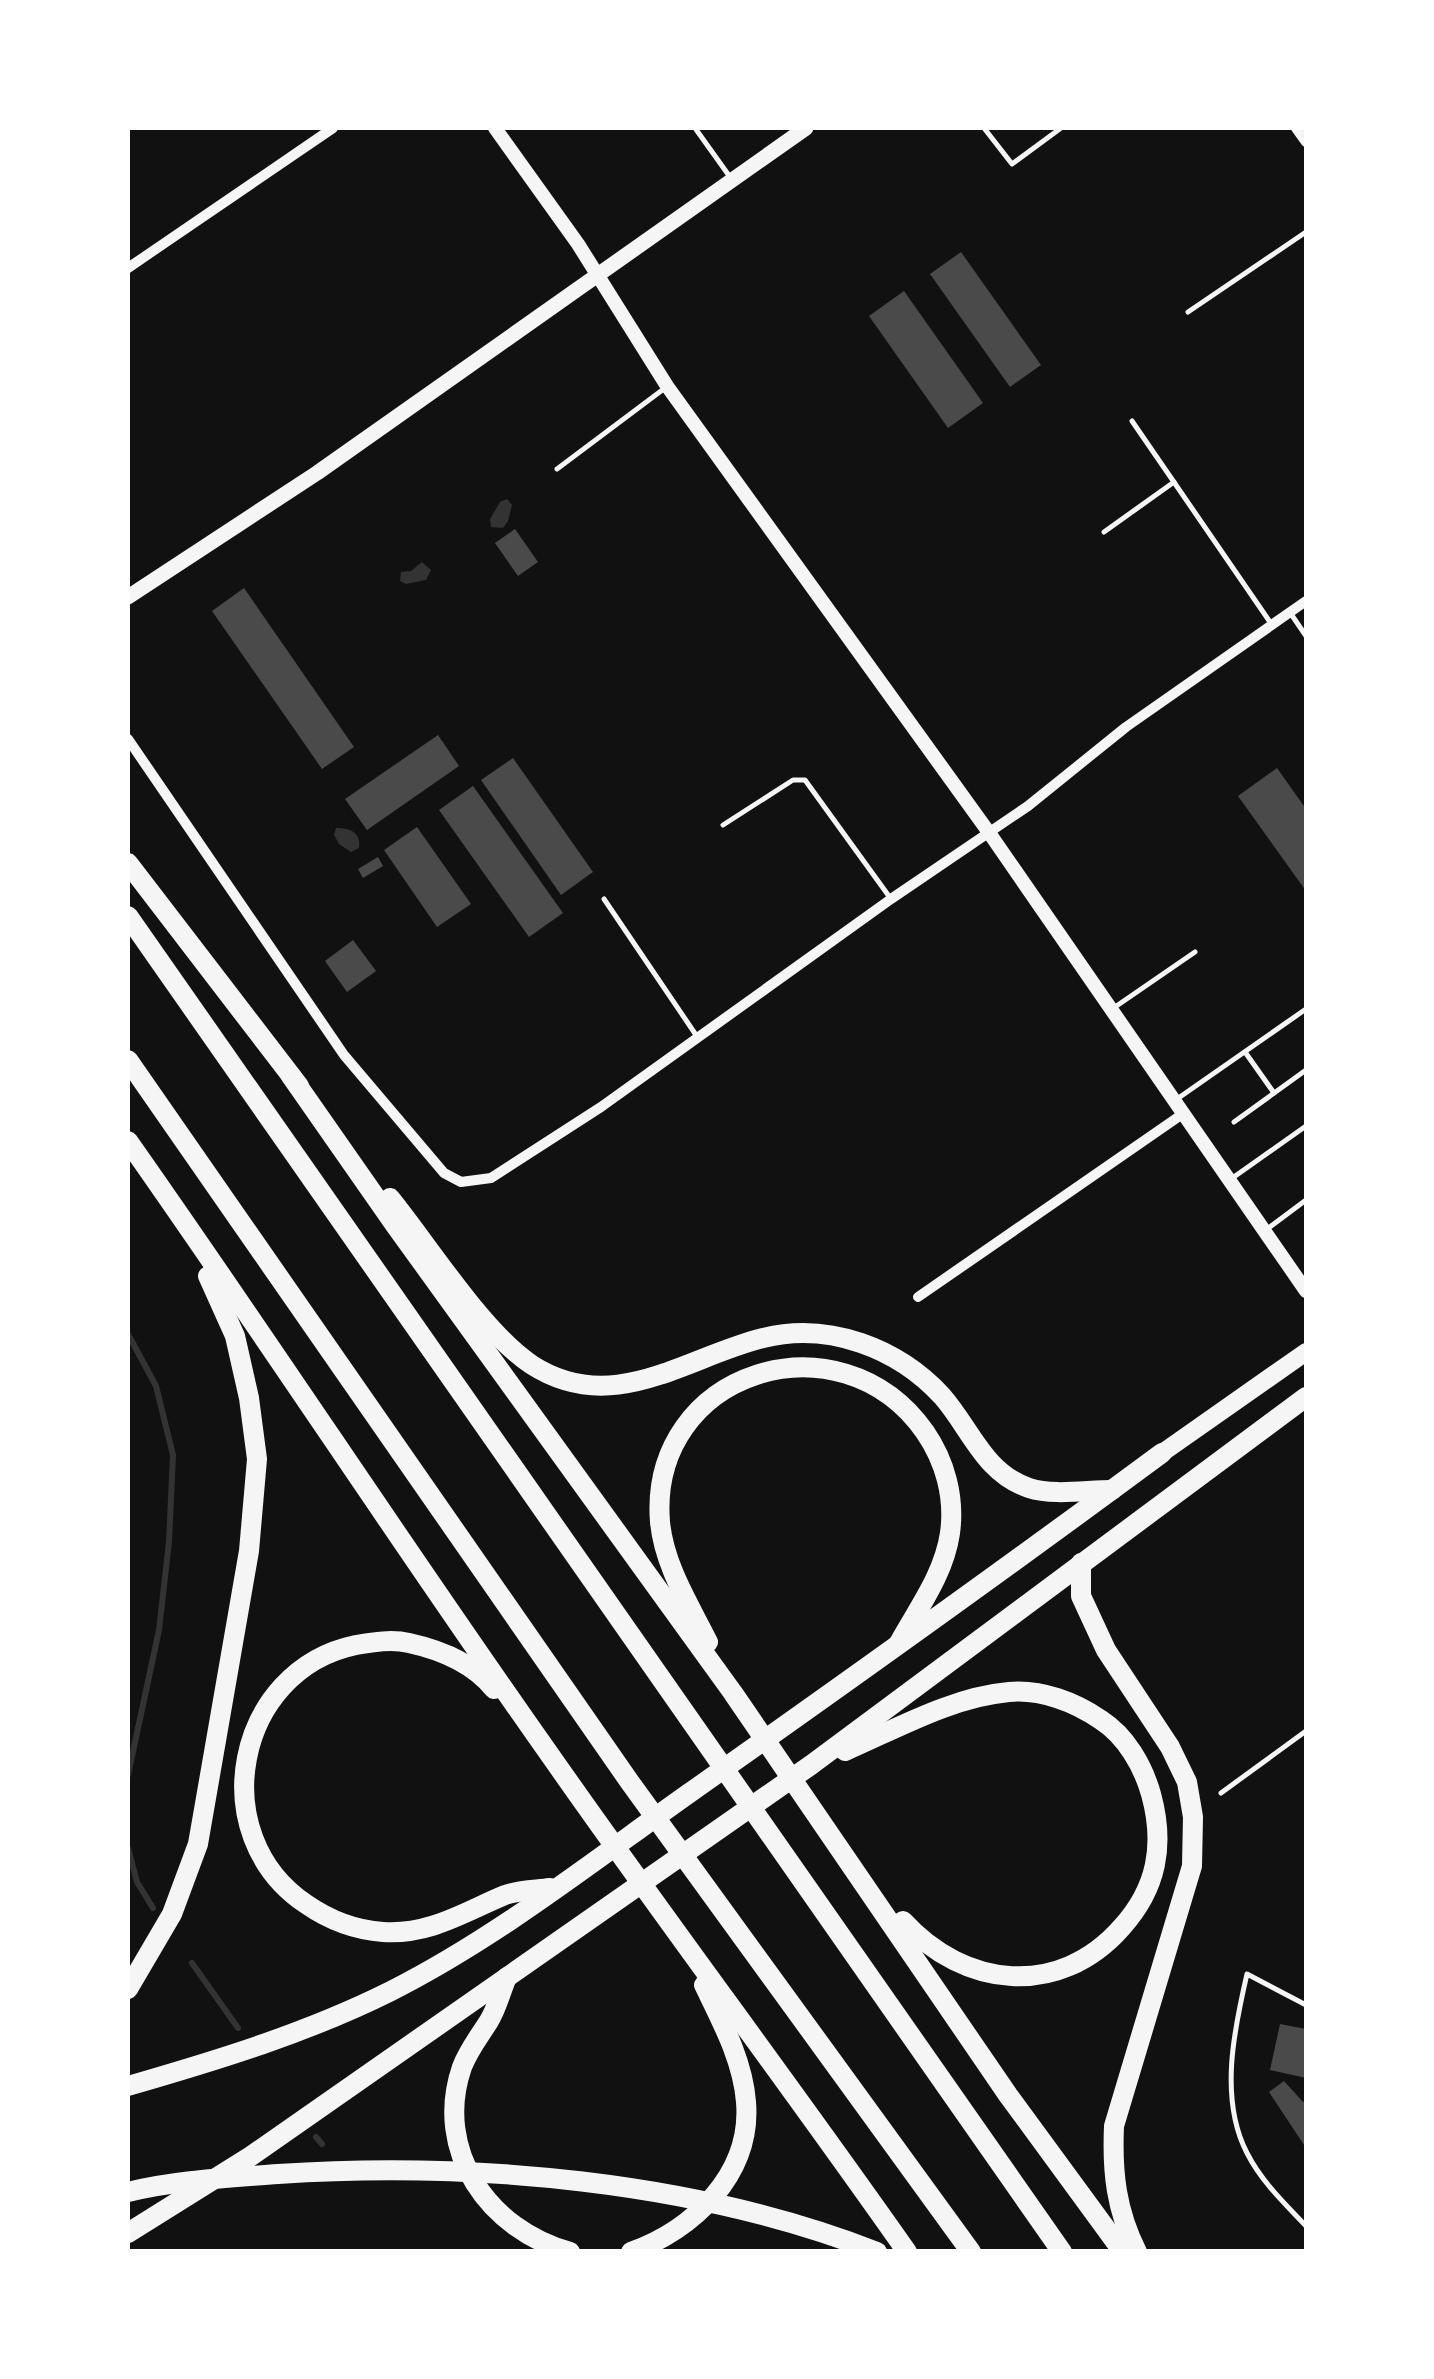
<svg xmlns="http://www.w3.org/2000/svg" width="1434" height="2379" viewBox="0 0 1434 2379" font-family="Manrope,sans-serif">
<rect width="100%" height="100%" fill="#111"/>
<g fill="#333">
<path d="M507 499 512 505 508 521 503 528 491 527 490 519 500 502Z"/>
<path d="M422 562 431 570 426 580 406 584 400 581 401 572 411 571Z"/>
<path d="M336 828C350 828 361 832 359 848L351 852 339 844 334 835Z"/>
</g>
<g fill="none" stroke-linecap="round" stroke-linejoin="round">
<g stroke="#333" stroke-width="6">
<path d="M128 1334 156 1386 173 1455 169 1542 159 1630 128 1775"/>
<path d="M128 1848 137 1882 153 1908"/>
<path d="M192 1963 238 2028"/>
<path d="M316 2137 322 2144"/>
</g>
</g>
<g fill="#4a4a4a">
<path d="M961 252 1041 365 1010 387 930 274Z"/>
<path d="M904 291 983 403 948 428 869 316Z"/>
<path d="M515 529 538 562 518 576 495 543Z"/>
<path d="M244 588 354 747 322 769 212 611Z"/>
<path d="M438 735 459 766 367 830 345 799Z"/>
<path d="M513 758 593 872 561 895 481 780Z"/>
<path d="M1277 768 1306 809V891L1238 796Z"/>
<path d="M473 786 563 913 529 937 439 810Z"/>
<path d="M417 827 471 904 437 927 384 850Z"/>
<path d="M378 857 383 866 363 878 358 869Z"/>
<path d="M353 940 376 971 347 992 325 961Z"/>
<path d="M1280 2024 1306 2029V2078L1270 2070Z"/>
<path d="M1284 2081 1303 2102 1306 2099V2148L1269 2092Z"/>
</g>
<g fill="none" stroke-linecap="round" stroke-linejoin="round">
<g stroke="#f5f5f5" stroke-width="5">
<path d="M695 128 730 177"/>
<path d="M984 128 1012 164 1061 128"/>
<path d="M1188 312 1306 232"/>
<path d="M1132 421 1270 622"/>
<path d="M557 469 665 388"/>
<path d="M1104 532 1174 482"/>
<path d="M1291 614 1306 636"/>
<path d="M723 825 793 780H805L891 899"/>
<path d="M604 899 696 1035"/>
<path d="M1115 1007 1195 952"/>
<path d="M1245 1052 1274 1093"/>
<path d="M1177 1099 1306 1009"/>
<path d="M1234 1122 1306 1070"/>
<path d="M1231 1179 1306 1126"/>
<path d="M1267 1229 1306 1200"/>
<path d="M1221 1793 1306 1731"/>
<path d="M1306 2005 1247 1974C1234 2030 1219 2099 1247 2153 1261 2181 1285 2204 1306 2226"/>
</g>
<g stroke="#f5f5f5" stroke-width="10">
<path d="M1296 128 1306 142"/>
<path d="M128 268 333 128"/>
<path d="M128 739 344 1055 444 1173 461 1182 491 1178 601 1107 891 899 1028 806 1126 727 1306 601"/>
<path d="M918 1297 1184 1113"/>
</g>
<path stroke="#f5f5f5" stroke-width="14" d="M495 128 578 244 667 386 990 834 1306 1291"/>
<path stroke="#f5f5f5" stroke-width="15" d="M128 597 317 473 806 128"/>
<path stroke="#f5f5f5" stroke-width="18" d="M1162 1453 1306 1352"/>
<g stroke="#f5f5f5" stroke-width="20">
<path d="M128 863 299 1086"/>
<path d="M128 916 1062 2252"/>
<path d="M128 1060 629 1781 971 2252"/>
<path d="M291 1076 395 1225 733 1693 1008 2095 1123 2252"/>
<path d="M128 1141C273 1347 411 1559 557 1765 672 1929 792 2088 907 2252"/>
<path d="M390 1198C429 1246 483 1333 532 1365 613 1417 686 1357 763 1338 795 1330 829 1332 861 1343 893 1354 919 1371 942 1396 971 1429 984 1473 1029 1488 1054 1496 1086 1490 1112 1490"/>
<path d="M1081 1563V1596L1106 1650 1170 1747 1187 1782 1193 1817 1192 1866 1114 2126C1112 2172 1116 2210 1137 2252"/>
<path d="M708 1642C689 1604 664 1565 660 1522 648 1371 840 1311 925 1432 945 1461 955 1497 950 1533 944 1574 919 1607 899 1643"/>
<path d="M494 1689C473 1663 441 1650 409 1643 392 1639 374 1642 356 1645 235 1670 203 1835 306 1904 329 1920 355 1930 383 1932 430 1935 464 1912 505 1895 518 1890 536 1890 550 1888"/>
<path d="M845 1751C896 1729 952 1697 1009 1692 1041 1689 1075 1702 1101 1720 1126 1736 1143 1766 1151 1794 1165 1845 1157 1888 1122 1927 1059 1999 964 1988 903 1921"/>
<path d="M507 1977C501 1991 497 2008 489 2021 479 2037 469 2049 462 2067 433 2151 489 2230 570 2252"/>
<path d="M128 1989 172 1914 198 1844 249 1551 257 1459 249 1398 235 1336 208 1276"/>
<path d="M128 2086C218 2060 307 2033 391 1991 496 1938 592 1862 688 1794 847 1682 1005 1569 1162 1453"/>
<path d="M128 2192C177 2180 227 2178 278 2174 471 2161 696 2181 877 2252"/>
<path d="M128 2233 251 2156 811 1765 1306 1397"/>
<path d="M631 2252C693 2230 752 2174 746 2102 743 2061 722 2022 704 1985"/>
</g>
</g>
<rect width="1434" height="2379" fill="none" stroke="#ffffff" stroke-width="260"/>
</svg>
